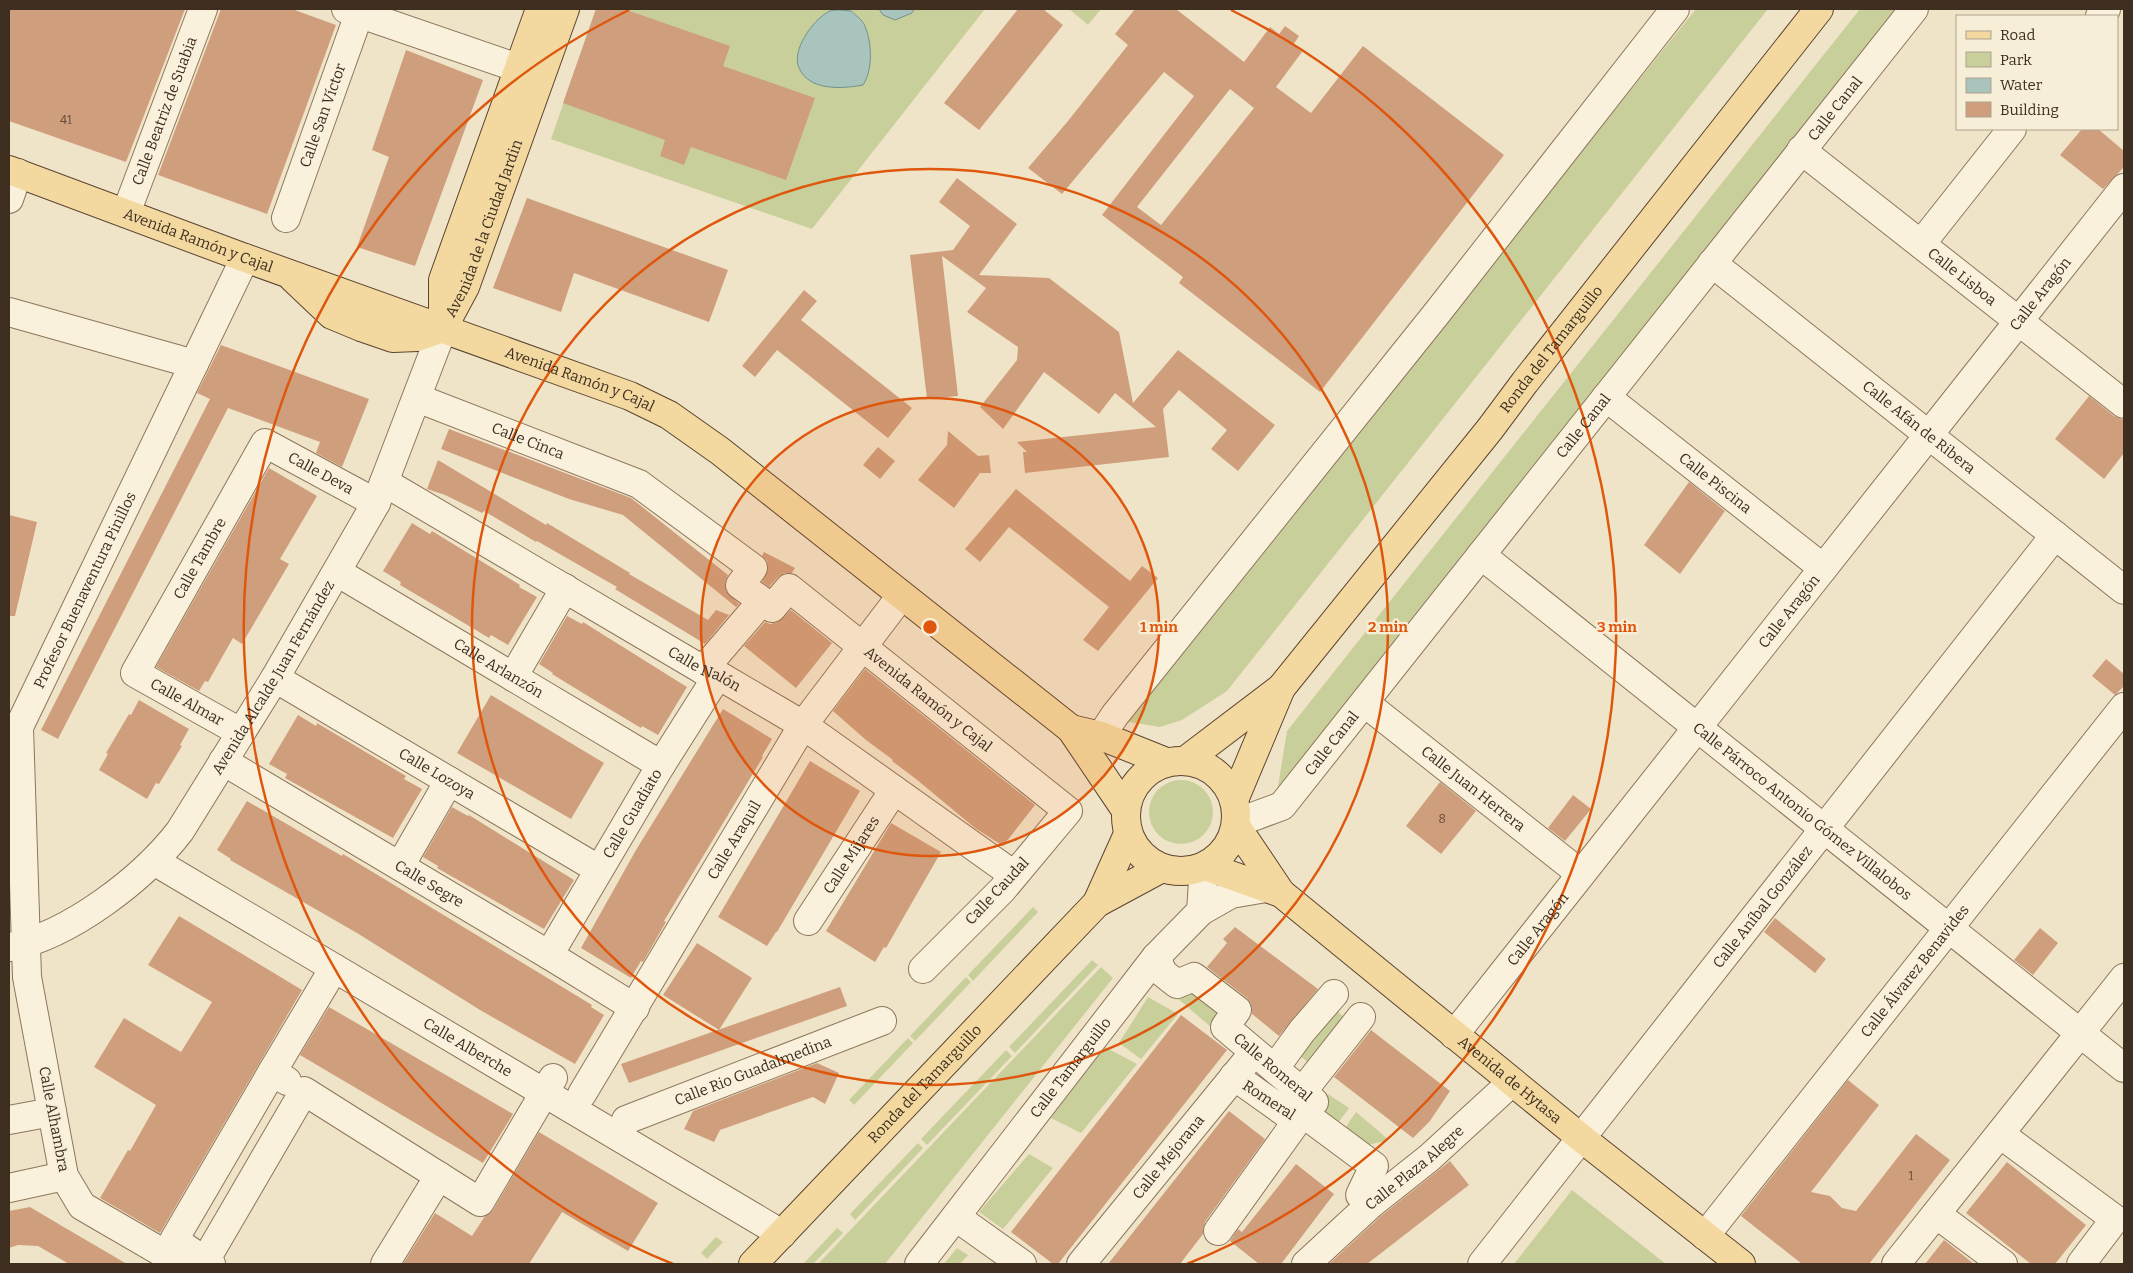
<svg xmlns="http://www.w3.org/2000/svg" width="2133" height="1273" viewBox="0 0 2133 1273" font-family="Bitter,serif">
<rect width="100%" height="100%" fill="#f0e4c8"/>
<g fill="#c9cf9b" fill-rule="evenodd">
<path d="M596 9H879L883 15 912 13 914 9H985L812 229 551 139ZM840 10 851 11 865 24 869 65 850 88 803 38 829 11Z"/>
<path d="M1069 9H1101L1088 25Z"/>
<path d="M1696 9H1768L1227 691 1182 720 1160 727 1123 721Z"/>
<path d="M1860 9H1902L1276 799 1287 731Z"/>
<circle cx="1181" cy="812" r="32"/>
<path d="M1033 907 1038 912 973 981 968 975Z"/>
<path d="M1092 960 1098 965 1015 1053 1009 1047Z"/>
<path d="M1101 967 1113 978 885 1264H818Z"/>
<path d="M966 977 971 982 915 1041 910 1036Z"/>
<path d="M1192 981 1228 1008 1211 1027 1177 998Z"/>
<path d="M1148 997 1178 1014 1141 1059 1119 1043Z"/>
<path d="M1329 1005 1353 1024 1318 1071 1292 1049Z"/>
<path d="M908 1038 913 1043 854 1105 849 1100Z"/>
<path d="M1105 1047 1137 1064 1081 1133 1051 1118Z"/>
<path d="M1006 1050 1012 1056 927 1145 921 1139Z"/>
<path d="M1328 1094 1349 1108 1338 1123 1317 1110Z"/>
<path d="M1356 1112 1389 1140 1364 1146 1343 1131Z"/>
<path d="M918 1143 923 1148 855 1220 850 1214Z"/>
<path d="M1029 1154 1053 1168 1003 1229 979 1212Z"/>
<path d="M1572 1190 1666 1264H1514Z"/>
<path d="M837 1228 843 1233 813 1264H803Z"/>
<path d="M716 1237 723 1242 707 1259 701 1253Z"/>
<path d="M957 1248 968 1255 960 1264H944Z"/>
</g>
<g fill="#a9c4bc" stroke="#6f938a">
<path d="M879 9H914L912 13 895 20 883 15Z"/>
<path d="M840 10 851 11C855 15 863 20 865 26 872 43 873 70 863 85 842 89 809 91 799 68 791 50 813 20 828 12 831 10 836 10 840 10Z"/>
</g>
<g fill="#cf9f7d" fill-rule="evenodd">
<path d="M9 9H185L126 162 9 121Z"/>
<path d="M221 9H292L336 25 267 214 158 175Z"/>
<path d="M596 9H624L730 46 723 66 815 98 786 180 691 147 684 165 660 156 665 140 563 103Z"/>
<path d="M1018 9H1043L1063 25 979 130 944 103Z"/>
<path d="M1135 9H1176L1244 62 1270 27 1279 34 1285 26 1299 36 1293 45 1302 52 1276 87 1311 113 1363 46 1504 155 1320 392 1179 283 1183 277 1102 215 1194 96 1164 72 1062 194 1028 168 1068 121 1128 45 1115 34ZM1230 89 1254 108 1161 225 1137 207Z"/>
<path d="M406 50 483 80 415 266 357 247 389 157 372 150Z"/>
<path d="M2082 129H2098L2124 151V167L2103 189 2060 155Z"/>
<path d="M957 178 1017 224 979 275 1049 278 1119 332 1133 403 1178 350 1275 425 1238 471 1211 449 1227 430 1179 390 1163 409 1169 457 1025 473 1023 452H1027L1017 442 1156 427 1115 393 1099 414 1044 372 1003 429 980 407 1017 360 1018 347 967 312 986 288 942 256 958 396 927 399 910 255 953 250 970 226 939 202Z"/>
<path d="M527 198 728 270 709 322 574 273 561 312 493 288Z"/>
<path d="M804 290 817 301 801 320 912 408 888 438 777 350 755 377 742 366Z"/>
<path d="M221 345 369 399 342 467 316 453 320 442 228 408 58 739 41 730 210 399 197 393Z"/>
<path d="M2089 396 2114 416 2124 420V453L2104 479 2055 439Z"/>
<path d="M449 429 631 498 728 575 725 583 726 591 739 604 736 607 623 515 569 499 441 449Z"/>
<path d="M948 431 978 456 989 455 991 473H980L954 508 918 480 947 445Z"/>
<path d="M878 447 895 461 880 479 863 465Z"/>
<path d="M438 460 546 525 547 523 630 573 629 574 708 620 716 610 729 615 705 644 615 589 617 587 537 541 536 542 484 511 482 513 445 495 427 489Z"/>
<path d="M269 468 317 496 280 559 289 564 242 644 233 638 208 682 205 681 199 691 156 667Z"/>
<path d="M1689 482 1725 511 1680 574 1644 545Z"/>
<path d="M1016 489 1130 581 1142 566 1158 578 1098 651 1083 640 1109 607 1009 527 980 562 965 549Z"/>
<path d="M9 515 37 522 15 616H9Z"/>
<path d="M412 523 430 534 432 531 520 585 519 587 537 597 508 645 491 635 489 638 444 611 400 585 401 582 383 571Z"/>
<path d="M764 552 795 568 792 573H784L777 578 769 587 762 582 768 569 767 561 762 556Z"/>
<path d="M791 610 832 643 796 688 744 646 765 622 770 624 778 622Z"/>
<path d="M567 616 582 624 583 622 687 687 658 735 642 726 641 728 596 701 552 674 553 673 539 664Z"/>
<path d="M2106 659 2124 674V686L2115 695 2092 676Z"/>
<path d="M865 669 1035 805 1003 846 975 828 916 779 892 761 893 760 866 740 833 711Z"/>
<path d="M491 695 604 763 571 819 457 753Z"/>
<path d="M139 700 189 729 180 745 182 746 159 784 156 783 147 799 99 770 108 754 106 753 129 714 131 715Z"/>
<path d="M723 709 772 739 762 756 763 757 664 921 666 922 643 962 641 961 631 978 581 948 636 850Z"/>
<path d="M298 715 316 726 317 723 406 776 404 779 422 789 393 838 285 778 287 774 269 764Z"/>
<path d="M810 761 860 791 777 932H776L767 946 718 917Z"/>
<path d="M1440 782 1476 811 1441 854 1406 826Z"/>
<path d="M1573 795 1591 809 1565 841 1548 828Z"/>
<path d="M247 801 342 856 343 854 592 1005 591 1007 604 1015 575 1064 480 1010 357 933 230 860 231 859 217 850Z"/>
<path d="M452 807 468 816 469 815 574 880 544 929 437 868 438 866 423 857Z"/>
<path d="M891 823 941 852 886 948 884 947 875 962 826 931Z"/>
<path d="M179 916 302 990 160 1233 100 1198 128 1150 130 1151 156 1105 94 1067 124 1018 181 1052 212 1002 148 965Z"/>
<path d="M1775 918 1826 959 1815 973 1764 932Z"/>
<path d="M1235 927 1318 989 1279 1036 1252 1014 1251 1004 1247 998 1207 967 1227 943 1223 939Z"/>
<path d="M2040 928 2058 943 2033 975 2014 960Z"/>
<path d="M697 943 752 978 719 1030 663 995Z"/>
<path d="M840 987 847 1006 629 1083 621 1064Z"/>
<path d="M329 1007 513 1114 483 1163 300 1055Z"/>
<path d="M1181 1015 1227 1050 1058 1264H1053L1011 1232Z"/>
<path d="M1371 1030 1450 1091 1430 1121 1413 1138 1334 1077Z"/>
<path d="M817 1063 839 1073 825 1104 813 1097 720 1130 714 1142 684 1129 693 1111Z"/>
<path d="M1848 1080 1879 1105 1811 1192 1830 1196 1842 1208 1856 1211 1916 1134 1950 1160 1869 1264H1802L1741 1216Z"/>
<path d="M1229 1111 1265 1139 1205 1222 1203 1234 1180 1264H1108Z"/>
<path d="M539 1132 658 1203 628 1251 562 1212 529 1264H403L435 1213 472 1236 485 1216 493 1210Z"/>
<path d="M1450 1161 1469 1185 1367 1264H1329L1381 1216Z"/>
<path d="M2007 1162 2086 1225 2055 1264H2031L1966 1213Z"/>
<path d="M1296 1164 1334 1194 1281 1264H1259L1230 1241 1238 1229 1242 1232Z"/>
<path d="M30 1207 62 1226 127 1264H69L38 1246 18 1245 9 1248V1211Z"/>
<path d="M1944 1240 1974 1264H1925Z"/>
</g>
<g fill="none" stroke-linecap="round" stroke-linejoin="round">
<defs>
<g id="minor">
<path d="M346 9 518 68"/>
<path d="M2100 16 2106 9"/>
<path id="s1" d="M1801 150 2124 404"/>
<path d="M9 199 18 173"/>
<path id="s2" d="M126 213 203 9"/>
<path id="s3" d="M286 218 359 14"/>
<path d="M1921 244 2012 129"/>
<path id="s4" d="M1712 263 2124 590"/>
<path d="M9 312 194 364"/>
<path id="s5" d="M1606 397 1823 568"/>
<path id="s6" d="M417 398 639 484 753 568 740 585 772 608 789 588 1068 811 1002 890 923 969"/>
<path id="s7" d="M384 482 703 670 718 675 803 725 1014 875"/>
<path id="s8" d="M1481 555 2124 1068"/>
<path id="s9" d="M337 572 661 765"/>
<path d="M703 670 762 601"/>
<path d="M513 677 565 588"/>
<path id="s10" d="M275 678 598 869"/>
<path id="s11" d="M1365 703 1581 874"/>
<path id="s12" d="M240 732 135 673 265 443 376 503"/>
<path d="M1101 736 1115 715 1437 313 1675 9"/>
<path id="s13" d="M223 761 549 955 635 1008"/>
<path id="s14" d="M1236 823 1282 806 1914 9"/>
<path id="s15" d="M154 861 782 1234"/>
<path d="M400 866 449 781"/>
<path d="M1201 911 1204 867"/>
<path id="s16" d="M808 921 894 790"/>
<path id="s17" d="M10 947C70 935 143 879 180 831L275 678 376 503 443 328"/>
<path id="s18" d="M549 955 661 765 718 675"/>
<path id="s19" d="M1156 957 1163 973 1177 984 1194 977 1237 1010 1225 1027 1314 1102 1297 1121 1234 1076"/>
<path id="s20" d="M1454 1035 2124 188"/>
<path d="M1275 1068 1302 1031 1334 994"/>
<path d="M287 1081 272 1072 334 968"/>
<path d="M1302 1092 1361 1017"/>
<path id="s21" d="M582 1094 803 725 901 596"/>
<path d="M1304 1114 1374 1166 1360 1195 1371 1204"/>
<path d="M9 1120 52 1112"/>
<path id="s22" d="M626 1120 882 1021"/>
<path d="M2000 1134 2115 1219 2081 1264"/>
<path d="M9 1188 64 1176"/>
<path d="M1936 1214 2003 1264"/>
<path d="M956 1217 1022 1264"/>
<path d="M1218 1231 1297 1121"/>
<path id="s23" d="M1705 1236 2124 707"/>
<path d="M202 1259 174 1240 272 1072"/>
<path id="s24" d="M182 1264 82 1206 64 1176 27 977 19 727 245 258"/>
<path d="M211 1264 205 1261 304 1091 480 1202 553 1078"/>
<path d="M385 1264 439 1176"/>
<path id="s25" d="M919 1264 1156 957 1201 911 1231 894 1266 888"/>
<path id="s26" d="M1081 1264 1246 1062"/>
<path id="s27" d="M1306 1264 1371 1204 1429 1158 1512 1082"/>
<path id="s28" d="M1482 1264 2055 535"/>
<path d="M1896 1264 2124 978"/>
</g>
<g id="major">
<path id="s29" d="M9 170 245 258 630 396 669 415 720 451 1071 729 1125 809"/>
<path d="M293 278 332 315 361 327 393 338 417 337 443 328"/>
<path d="M443 324V280L540 9"/>
<path id="s30" d="M443 328 465 287 565 9"/>
<path d="M1071 729 1101 736 1166 762"/>
<circle cx="1181" cy="816" r="55"/>
<path id="s31" d="M1185 761 1281 688 1490 429 1525 382 1819 9"/>
<path d="M1234 800 1281 688"/>
<path d="M1236 826 1281 893"/>
<path id="s32" d="M1205 866 1281 893 1580 1137 1741 1264"/>
<path d="M1097 903 1128 834"/>
<path id="s33" d="M753 1264 1097 903 1162 868"/>
</g>
</defs>
<use href="#minor" stroke="#8d765c" stroke-width="30"/>
<use href="#major" stroke="#5b4430" stroke-width="30"/>
<use href="#minor" stroke="#faf1dc" stroke-width="28"/>
<use href="#major" stroke="#f3d9a0" stroke-width="28"/>
</g>
<circle cx="930" cy="627" r="229" fill="#df570d" fill-opacity=".12"/>
<g fill="none" stroke="#df570d" stroke-width="2.5">
<circle cx="930" cy="627" r="229"/>
<circle cx="930" cy="627" r="458"/>
<path d="M673 1264A687 687 0 0 1 629 10M1231 10A687 687 0 0 1 1187 1264"/>
</g>
<g text-anchor="middle" dominant-baseline="central" stroke-width="4.5" stroke-linejoin="round" paint-order="stroke">
<g font-size="12" fill="#624a37">
<text x="66" y="120">41</text>
<text x="1442" y="819">8</text>
<text x="1911" y="1176">1</text>
</g>
<g font-size="15" fill="#3d2e20" stroke="#f7eed8">
<text stroke="none"><textPath href="#s14" startOffset="939">Calle Canal</textPath></text>
<text stroke="none"><textPath href="#s2" startOffset="109">Calle Beatriz de Suabia</textPath></text>
<text stroke="none"><textPath href="#s3" startOffset="109">Calle San Víctor</textPath></text>
<text stroke="none"><textPath href="#s30" startOffset="108">Avenida de la Ciudad Jardin</textPath></text>
<text stroke="none"><textPath href="#s29" startOffset="202">Avenida Ramón y Cajal</textPath></text>
<text stroke="none"><textPath href="#s1" startOffset="205">Calle Lisboa</textPath></text>
<text stroke="none"><textPath href="#s20" startOffset="945">Calle Aragón</textPath></text>
<text stroke="none"><textPath href="#s31" startOffset="554">Ronda del Tamarguillo</textPath></text>
<text stroke="none"><textPath href="#s29" startOffset="608">Avenida Ramón y Cajal</textPath></text>
<text stroke="none"><textPath href="#s4" startOffset="264">Calle Afán de Ribera</textPath></text>
<text stroke="none"><textPath href="#s14" startOffset="534">Calle Canal</textPath></text>
<text stroke="none"><textPath href="#s6" startOffset="119">Calle Cinca</textPath></text>
<text stroke="none"><textPath href="#s12" startOffset="448">Calle Deva</textPath></text>
<text stroke="none"><textPath href="#s5" startOffset="139">Calle Piscina</textPath></text>
<text stroke="none"><textPath href="#s12" startOffset="252">Calle Tambre</textPath></text>
<text stroke="none"><textPath href="#s24" startOffset="755">Profesor Buenaventura Pinillos</textPath></text>
<text stroke="none"><textPath href="#s20" startOffset="540">Calle Aragón</textPath></text>
<text stroke="none"><textPath href="#s9" startOffset="188">Calle Arlanzón</textPath></text>
<text stroke="none"><textPath href="#s7" startOffset="371">Calle Nalón</textPath></text>
<text stroke="none"><textPath href="#s17" startOffset="389">Avenida Alcalde Juan Fernández</textPath></text>
<text stroke="none"><textPath href="#s6" startOffset="645">Avenida Ramón y Cajal</textPath></text>
<text transform="translate(187 702) rotate(29)">Calle Almar</text>
<text stroke="none"><textPath href="#s14" startOffset="129">Calle Canal</textPath></text>
<text stroke="none"><textPath href="#s10" startOffset="188">Calle Lozoya</textPath></text>
<text stroke="none"><textPath href="#s11" startOffset="138">Calle Juan Herrera</textPath></text>
<text stroke="none"><textPath href="#s8" startOffset="411">Calle Párroco Antonio Gómez Villalobos</textPath></text>
<text stroke="none"><textPath href="#s18" startOffset="164">Calle Guadiato</textPath></text>
<text stroke="none"><textPath href="#s21" startOffset="296">Calle Araquil</textPath></text>
<text stroke="none"><textPath href="#s16" startOffset="79">Calle Mijares</textPath></text>
<text stroke="none"><textPath href="#s13" startOffset="240">Calle Segre</textPath></text>
<text transform="translate(997 891) rotate(-47)">Calle Caudal</text>
<text stroke="none"><textPath href="#s28" startOffset="454">Calle Aníbal González</textPath></text>
<text stroke="none"><textPath href="#s20" startOffset="135">Calle Aragón</textPath></text>
<text stroke="none"><textPath href="#s23" startOffset="338">Calle Álvarez Benavides</textPath></text>
<text stroke="none"><textPath href="#s15" startOffset="365">Calle Alberche</textPath></text>
<text stroke="none"><textPath href="#s19" startOffset="191">Calle Romeral</textPath></text>
<text stroke="none"><textPath href="#s25" startOffset="248">Calle Tamarguillo</textPath></text>
<text stroke="none"><textPath href="#s22" startOffset="136">Calle Rio Guadalmedina</textPath></text>
<text stroke="none"><textPath href="#s32" startOffset="376">Avenida de Hytasa</textPath></text>
<text stroke="none"><textPath href="#s33" startOffset="249">Ronda del Tamarguillo</textPath></text>
<text transform="translate(1269 1100) rotate(33)">Romeral</text>
<text transform="translate(54 1119) rotate(79)">Calle Alhambra</text>
<text stroke="none"><textPath href="#s26" startOffset="138">Calle Mejorana</textPath></text>
<text stroke="none"><textPath href="#s27" startOffset="145">Calle Plaza Alegre</textPath></text>
</g>
</g>
<circle cx="930" cy="627" r="8" fill="#df570d" stroke="#f7eed8" stroke-width="2.5"/>
<g font-size="15" text-anchor="middle" font-weight="bold" fill="#df570d" stroke="#f7eed8" stroke-width="4.5" stroke-linejoin="round" paint-order="stroke">
<text x="1159" y="632">1 min</text>
<text x="1388" y="632">2 min</text>
<text x="1617" y="632">3 min</text>
</g>
<rect width="2133" height="1273" fill="none" stroke="#3d2e20" stroke-width="20"/>
<rect x="1956" y="15" width="162" height="115" fill="#f7eed8" stroke="#ada18e"/>
<rect x="1966" y="31" width="25" height="8" fill="#f3d9a0" stroke="#ada18e"/>
<text x="2000" y="40" font-size="15" fill="#3d2e20">Road</text>
<rect x="1966" y="52" width="25" height="15" fill="#c9cf9b" stroke="#ada18e"/>
<text x="2000" y="65" font-size="15" fill="#3d2e20">Park</text>
<rect x="1966" y="78" width="25" height="15" fill="#a9c4bc" stroke="#ada18e"/>
<text x="2000" y="90" font-size="15" fill="#3d2e20">Water</text>
<rect x="1966" y="102" width="25" height="15" fill="#cf9f7d" stroke="#ada18e"/>
<text x="2000" y="115" font-size="15" fill="#3d2e20">Building</text>
</svg>
